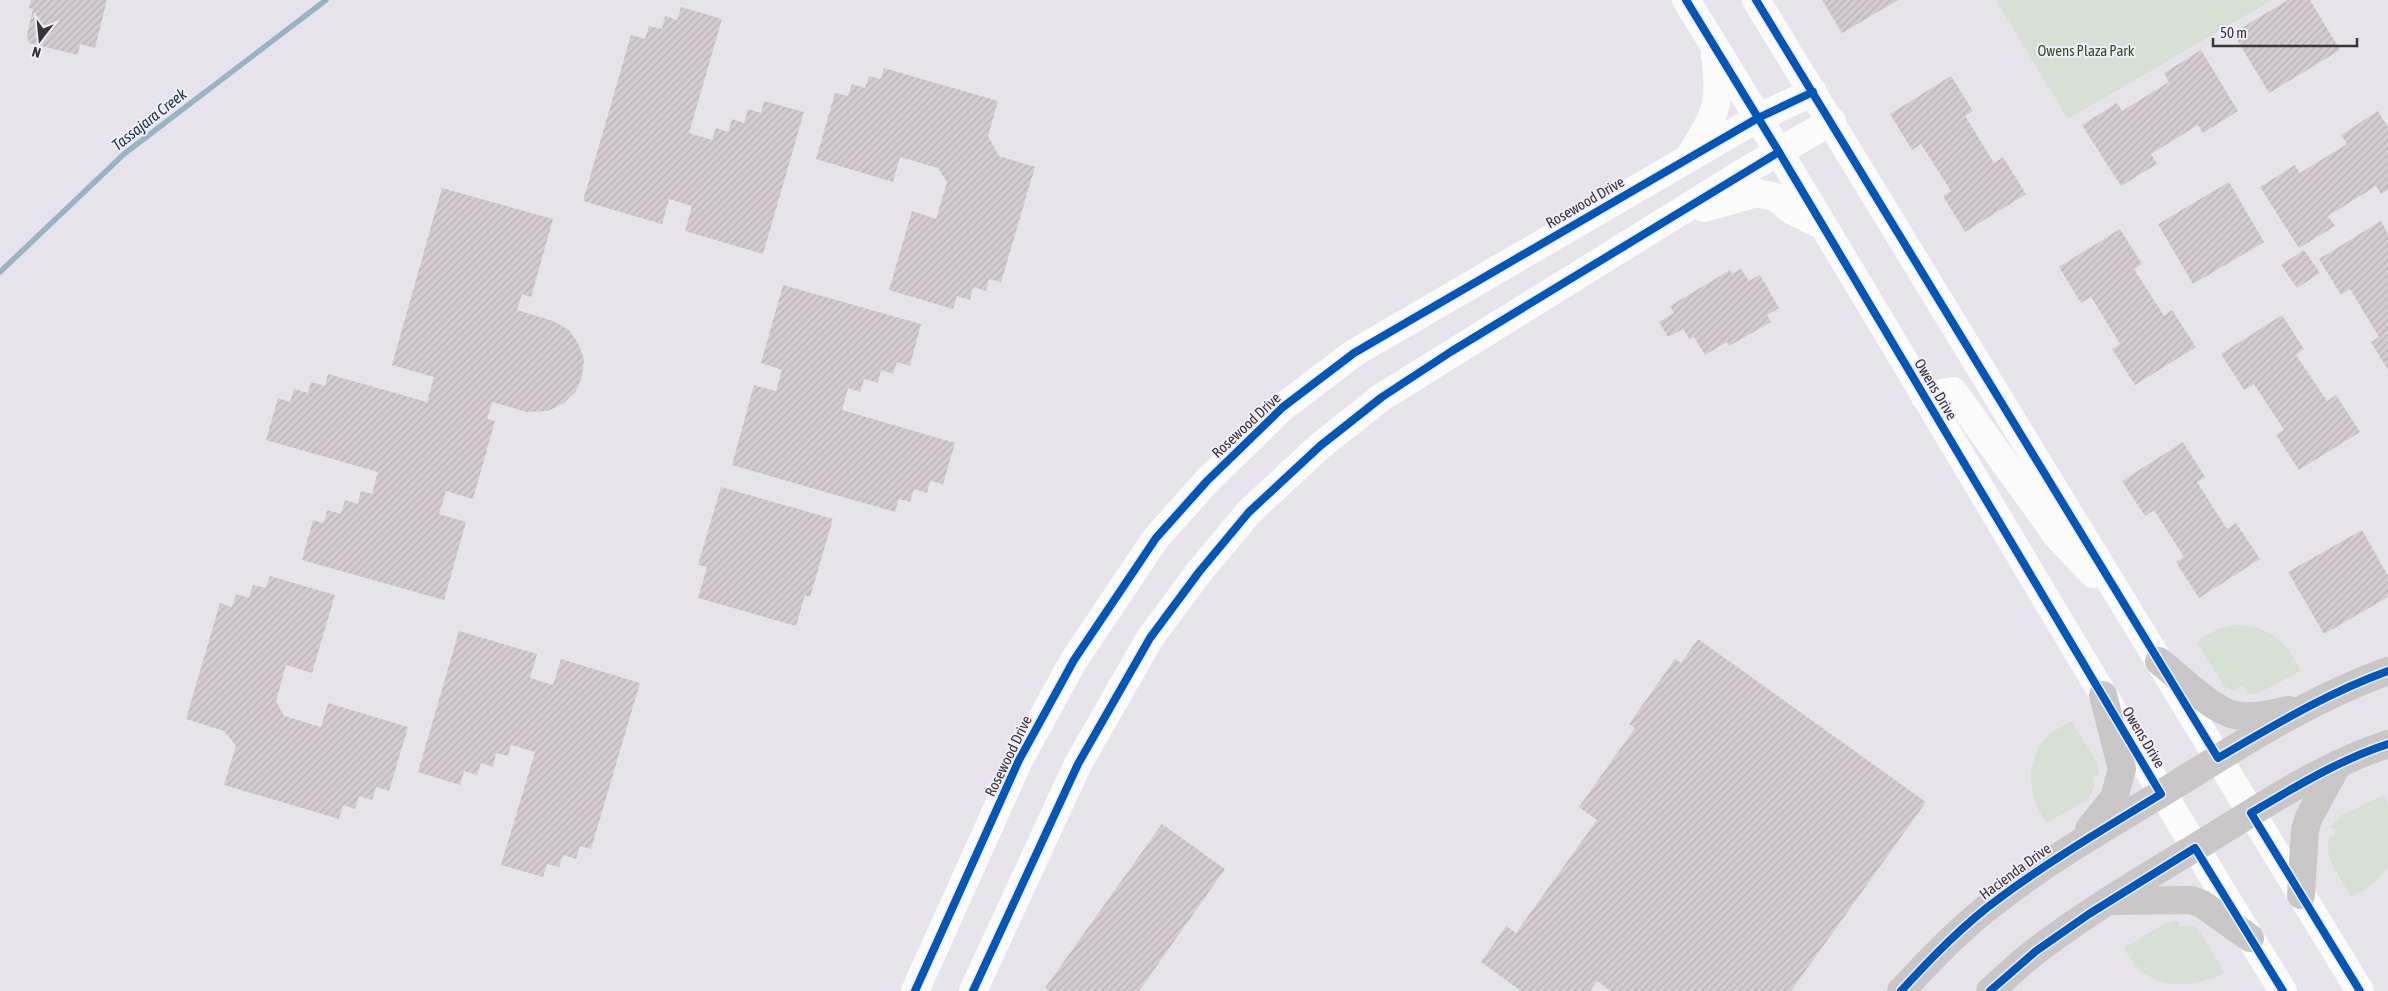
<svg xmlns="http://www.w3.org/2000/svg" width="2388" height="991" viewBox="0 0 2388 991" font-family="'Asap Condensed',sans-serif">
<defs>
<pattern id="building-hatch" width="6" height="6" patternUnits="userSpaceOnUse" patternTransform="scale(1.25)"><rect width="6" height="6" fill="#d4cbd1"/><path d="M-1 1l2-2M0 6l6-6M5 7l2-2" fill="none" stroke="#b7afb4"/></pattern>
</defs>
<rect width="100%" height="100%" fill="#e6e4ea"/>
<g fill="#d5dfd4">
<path d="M1996 0H2272L2068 119Z"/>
<path d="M2235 625C2269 625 2287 642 2301 671L2256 694H2249L2242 685 2234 691 2225 687 2197 643 2201 641 2200 639 2218 629Z"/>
<path d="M2071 721 2097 762 2099 774 2093 777 2095 786 2088 799 2047 823C2027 797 2024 761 2048 736 2054 730 2063 726 2071 721Z"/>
<path d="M2384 795 2388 805V868L2372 885 2352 897C2341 878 2322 858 2330 835L2334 836 2336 830 2330 827 2342 815Z"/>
<path d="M2173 921H2178L2180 926 2195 927 2198 929 2225 973C2185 991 2147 991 2124 948L2162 925Z"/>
</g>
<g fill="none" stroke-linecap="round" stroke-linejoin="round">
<path stroke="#96b4c4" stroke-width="5.5" d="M0 272 124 154 326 0"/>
</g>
<g fill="url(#building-hatch)">
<path d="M31 0H107L95 48 80 44 78 55 29 43 27 35 33 9 29 8Z"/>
<path d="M1822 0H1898L1842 33Z"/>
<path d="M2288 0H2310L2340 50 2269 93 2233 33Z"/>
<path d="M681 7 722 19 689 133 712 140 716 128 728 132 732 119 744 123 748 109 761 113 764 101 804 112 763 254 685 231 692 206 669 199 662 224 583 201 631 35 645 39 649 26 662 29 665 16 677 20Z"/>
<path d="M2201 50 2238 111 2203 133 2198 125 2151 154 2157 164 2121 186 2082 125 2117 103 2122 111 2169 82 2164 73Z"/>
<path d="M884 68 998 101 988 136 999 156 1035 167 1001 282 989 279 986 291 973 287 970 300 957 296 953 309 889 290 912 211 936 219 947 182 938 168 900 157 893 182 816 159 835 93 848 96 852 84 865 88 869 76 881 79Z"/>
<path d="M1951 76 1973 111 1965 116 1994 163 2003 157 2026 194 1965 232 1943 196 1951 191 1921 144 1912 150 1890 114Z"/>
<path d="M2378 111 2388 127V190L2381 194 2376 186 2328 216 2335 226 2299 248 2260 187 2295 165 2300 173 2347 144 2341 135Z"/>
<path d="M2229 182 2264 242 2193 284 2158 224Z"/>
<path d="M442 188 553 219 531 297 522 294 517 310 553 321 569 330 578 343 584 359 582 376 576 391 564 403 548 411 527 412 492 402 487 419 495 421 473 499 446 491 439 514 466 522 444 600 302 560 313 520 324 523 327 510 341 514 345 500 358 504 361 491 372 494 378 472 266 440 278 398 290 402 294 389 308 393 311 382 325 386 328 374 427 402 434 377 392 365Z"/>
<path d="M2381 221 2388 234V370L2371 342 2379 337 2350 289 2341 295 2319 259Z"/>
<path d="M2120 229 2142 264 2134 269 2164 316 2172 310 2196 347 2135 385 2112 349 2120 344 2091 297 2081 303 2059 267Z"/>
<path d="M2304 250 2320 273 2297 288 2281 265Z"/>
<path d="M1741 269 1749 281 1760 275 1779 308 1767 315 1771 322 1729 346 1727 342 1705 355 1694 337 1690 340 1683 329 1668 337 1659 322 1674 313 1670 306 1730 270 1732 274Z"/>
<path d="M783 285 921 324 910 366 897 362 893 374 881 370 878 383 864 379 860 392 848 388 842 410 955 443 943 484 930 481 927 493 914 489 910 502 899 499 895 512 732 465 754 385 776 391 782 370 761 363Z"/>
<path d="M2282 315 2304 349 2296 355 2327 401 2336 395 2360 432 2299 470 2276 435 2284 430 2254 384 2244 390 2221 354Z"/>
<path d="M2183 442 2205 477 2197 482 2227 529 2236 523 2260 559 2199 598 2176 562 2184 557 2154 510 2145 516 2122 481Z"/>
<path d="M721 487 833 519 810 597 805 595 796 626 698 598 707 567 698 565Z"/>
<path d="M2362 530 2388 576V597L2324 634 2288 572Z"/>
<path d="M270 576 335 595 312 673 286 665 276 701 284 716 321 727 328 703 408 727 389 791 376 787 372 800 359 796 355 809 343 805 339 819 224 785 236 746 224 731 186 719 220 603 232 607 236 594 249 598 253 585 266 588Z"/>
<path d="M459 631 537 654 530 678 553 685 561 659 640 683 591 849 580 846 576 859 563 855 559 867 547 864 543 877 501 865 535 752 511 745 508 756 496 753 493 767 481 763 477 775 464 771 460 785 418 772Z"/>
<path d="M1698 639 1926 802 1791 991H1611L1597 981 1590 991H1521L1481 962 1506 926 1516 933 1597 820 1579 807 1635 728 1629 724 1675 659 1681 663Z"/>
<path d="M1162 824 1225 869 1139 991H1049L1045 988Z"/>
</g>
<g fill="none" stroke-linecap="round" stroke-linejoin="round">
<g stroke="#fbfbfc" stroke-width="28">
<path d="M1686 0C1889 328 2080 663 2283 991"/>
<path d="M1756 0 2360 991"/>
<path d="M1691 154C1716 113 1722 104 1715 55"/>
<path d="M1704 208 1757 193 1775 197 1791 210 1823 226"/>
<path d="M1925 397 1953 391 2058 537 2093 574"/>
<path d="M915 991 1019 760 1074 660 1156 538 1207 481 1283 407 1354 353 1758 118 1813 92"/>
<path d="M973 991 1078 764 1150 638 1199 572 1249 512 1320 446 1382 397 1749 169 1832 121"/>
</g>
<g stroke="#c9c6c7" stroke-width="28">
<path d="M2159 661C2178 676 2213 711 2235 715 2253 719 2272 713 2289 710"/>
<path d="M2089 829 2114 798 2122 769 2103 695"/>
<path d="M2301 895 2305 830 2309 817 2338 764"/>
<path d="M2112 901 2191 900 2202 904 2250 938"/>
<path d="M1901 991C1932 958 1963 925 2000 898 2055 855 2116 822 2175 785 2243 743 2312 698 2388 671"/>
<path d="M1990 991C2005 978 2020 963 2036 951 2092 908 2154 873 2214 836 2270 801 2326 764 2388 744"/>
</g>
<defs>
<g id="cycleway">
<path d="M1686 0 1779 152 2161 794C2107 827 2052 859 2001 897 1964 924 1932 957 1901 991"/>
<path d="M1756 0 2218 758C2273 726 2327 693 2388 671"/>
<path d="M915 991 1019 760 1074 660 1156 538 1207 481 1283 407 1354 353 1758 118 1813 92"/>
<path d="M973 991 1078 764 1150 638 1199 572 1249 512 1320 446 1382 397 1452 351 1779 152"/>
<path d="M1990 991 2036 951 2089 914 2195 848 2283 991"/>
<path d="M2360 991 2251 813C2295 787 2339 760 2388 744"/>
</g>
</defs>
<use href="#cycleway" stroke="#f2edfb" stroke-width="11"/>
<use href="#cycleway" stroke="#0057b8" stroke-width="8"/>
</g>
<g text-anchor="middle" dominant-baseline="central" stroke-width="4" stroke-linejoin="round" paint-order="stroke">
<g font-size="15" fill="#2d5325" stroke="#f2edfb">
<text x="2086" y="50">Owens Plaza Park</text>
</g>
<g font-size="15" fill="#38363b" stroke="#f2edfb">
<text transform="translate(1585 202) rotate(-30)">Rosewood Drive</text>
<text transform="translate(1936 389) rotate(59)">Owens Drive</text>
<text transform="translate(1246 425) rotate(-43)">Rosewood Drive</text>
<text transform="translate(2144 737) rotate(59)">Owens Drive</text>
<text transform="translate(1008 756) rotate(-64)">Rosewood Drive</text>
<text transform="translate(2015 871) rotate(-36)">Hacienda Drive</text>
</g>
<g font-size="16" font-style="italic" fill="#123a49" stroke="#f2edfb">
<text transform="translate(149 119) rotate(-38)">Tassajara Creek</text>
</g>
</g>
<g transform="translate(40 40) rotate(196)" stroke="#f2edfb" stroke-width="4" paint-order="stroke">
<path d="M0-4L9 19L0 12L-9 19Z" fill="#38363b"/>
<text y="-8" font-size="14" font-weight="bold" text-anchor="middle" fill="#38363b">N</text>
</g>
<path d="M2213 38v8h144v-8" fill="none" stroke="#38363b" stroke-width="2.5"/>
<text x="2220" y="38" font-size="15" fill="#38363b" stroke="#f2edfb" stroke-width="4" paint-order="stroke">50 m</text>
</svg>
